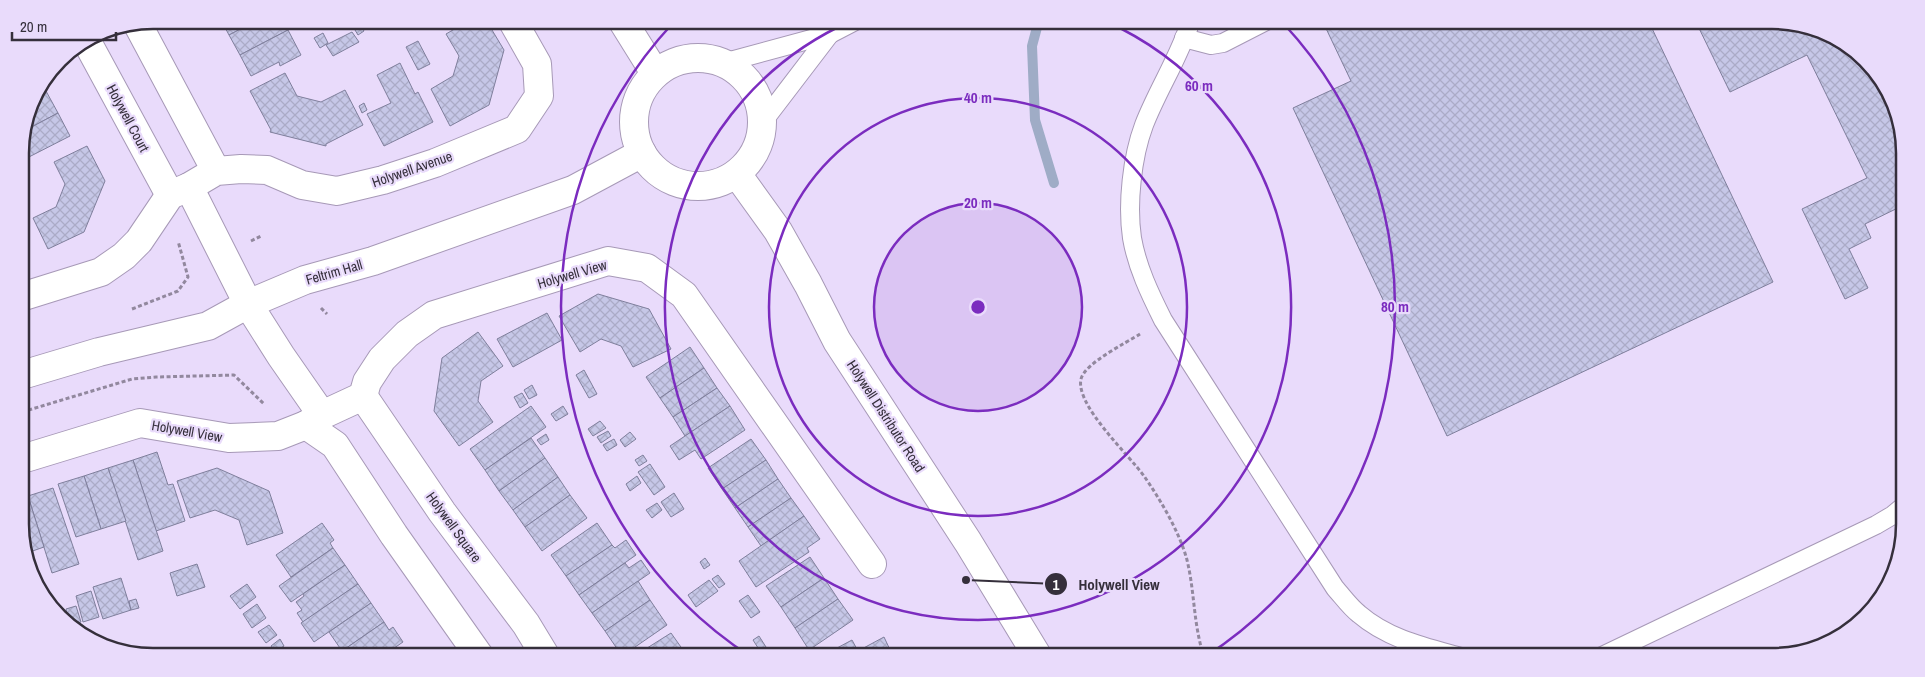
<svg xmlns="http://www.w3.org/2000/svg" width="1925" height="677" viewBox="0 0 1925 677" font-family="'Archivo Narrow',sans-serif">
<defs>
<pattern id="building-cross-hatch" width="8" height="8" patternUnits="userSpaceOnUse" patternTransform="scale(1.25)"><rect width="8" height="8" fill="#c6c7e7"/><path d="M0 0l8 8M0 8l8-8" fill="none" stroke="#ababc7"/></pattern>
</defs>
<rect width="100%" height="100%" fill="#e9dbfb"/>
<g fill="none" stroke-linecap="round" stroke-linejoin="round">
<path stroke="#9facc6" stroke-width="10" d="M1039 20 1032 46 1035 120 1054 183"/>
</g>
<g fill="url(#building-cross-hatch)" stroke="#7f7f9c">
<path d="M221 20H258L229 35Z"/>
<path d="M258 20H283L288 30 240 55 229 35Z"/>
<path d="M417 20H439L422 29Z"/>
<path d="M470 20H486L504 50 489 105 450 126 431 89 453 76 459 56 446 34Z"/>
<path d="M1322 20H1648L1773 282 1447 436 1293 108 1351 81Z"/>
<path d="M1695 20H1772L1815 27 1872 65 1904 135V205L1865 224 1871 238 1849 249 1868 288 1845 299 1802 209 1867 178 1807 55 1730 92Z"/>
<path d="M361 26 364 31 358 35 355 30Z"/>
<path d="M288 30 301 55 280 66 279 62 251 76 240 55Z"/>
<path d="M352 32 359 42 333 56 326 45Z"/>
<path d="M323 33 328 43 320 48 314 38Z"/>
<path d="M418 41 430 64 418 70 406 47Z"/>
<path d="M400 63 415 94 418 92 433 122 384 146 367 114 391 103 377 75Z"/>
<path d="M285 73 297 96 321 102 345 90 363 125 326 144V146L270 132 271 130 250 91Z"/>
<path d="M42 83 46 91 33 98 34 94Z"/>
<path d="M46 91 58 113 24 131 33 98Z"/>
<path d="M364 103 367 110 362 113 359 106Z"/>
<path d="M58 113 70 136 23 160 20 156V144L24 131Z"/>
<path d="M87 146 105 181 84 232 48 249 33 218 56 207 65 184 54 162Z"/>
<path d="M598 294 649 309 671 349 633 367 621 346 601 339 580 352 559 316Z"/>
<path d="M547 313 562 340 513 367 497 339Z"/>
<path d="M478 332 503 366 481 381 478 401 493 422 459 446 434 411 442 358Z"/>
<path d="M690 347 704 368 660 398 646 377Z"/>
<path d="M704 368 717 388 673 417 660 398Z"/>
<path d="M584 370 597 394 589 398 576 375Z"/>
<path d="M532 385 537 395 529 399 524 390Z"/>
<path d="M717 388 730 406 685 436 673 417Z"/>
<path d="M522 393 528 403 520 408 514 397Z"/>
<path d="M531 406 546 427 485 470 470 449Z"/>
<path d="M563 406 568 414 556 421 551 414Z"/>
<path d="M730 406 745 430 701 459 695 450 679 460 670 446Z"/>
<path d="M600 421 606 428 593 436 588 429Z"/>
<path d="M608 431 611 436 601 443 597 437Z"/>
<path d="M630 432 636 439 625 447 620 440Z"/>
<path d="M546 434 549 440 541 445 537 440Z"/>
<path d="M531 438 545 458 499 491 485 470Z"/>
<path d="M614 439 617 445 607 451 603 445Z"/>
<path d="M751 439 766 460 722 489 708 468Z"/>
<path d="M157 452 168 485 173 484 185 521 156 531 133 460Z"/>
<path d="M643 455 647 461 639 466 635 460Z"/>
<path d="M545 458 558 477 513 510 499 491Z"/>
<path d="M133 460 163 551 138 560 108 468Z"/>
<path d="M766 460 778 479 735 508 722 489Z"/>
<path d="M650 464 665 487 654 495 638 472Z"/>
<path d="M108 468 126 521 101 529 84 476Z"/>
<path d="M217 468 269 491 283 533 247 545 239 520 215 510 190 518 177 481Z"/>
<path d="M84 476 101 529 76 537 58 484Z"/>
<path d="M637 476 641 483 630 491 626 484Z"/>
<path d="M558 477 570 495 525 527 513 510Z"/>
<path d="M778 479 791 498 748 527 735 508Z"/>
<path d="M53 488 79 564 52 573 28 496Z"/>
<path d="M674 493 684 509 671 517 661 502Z"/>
<path d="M570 495 587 518 542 551 525 527Z"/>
<path d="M28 496 44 547 24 554 22 550V498Z"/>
<path d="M791 498 804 516 761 546 748 527Z"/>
<path d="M657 503 662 510 652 518 646 510Z"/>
<path d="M804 516 820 539 807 548 809 552 756 587 739 561Z"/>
<path d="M322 523 334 540 330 543 333 548 291 577 276 555Z"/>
<path d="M597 523 612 545 566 576 551 555Z"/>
<path d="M626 540 636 555 579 595 566 576 612 545 615 548Z"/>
<path d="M333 548 345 565 291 602 279 586Z"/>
<path d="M810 557 824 578 781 607 766 586Z"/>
<path d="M705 558 710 565 704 569 700 562Z"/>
<path d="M641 560 650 573 592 613 579 595 625 563 629 568Z"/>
<path d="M197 564 205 587 177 596 170 573Z"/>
<path d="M345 565 358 584 303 622 297 613 302 610 296 602 304 596 303 594Z"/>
<path d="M718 575 725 584 719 588 712 579Z"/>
<path d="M121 578 131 610 103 619 93 587Z"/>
<path d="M824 578 838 599 795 628 781 607Z"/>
<path d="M709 580 718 591 696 607 688 595Z"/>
<path d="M638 581 650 600 605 631 592 613Z"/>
<path d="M247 584 256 597 240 609 230 596Z"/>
<path d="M358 584 371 603 314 642 301 623Z"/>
<path d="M91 591 99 617 83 622 76 596Z"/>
<path d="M748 595 760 612 751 618 739 601Z"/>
<path d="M136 599 139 608 131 610 129 601Z"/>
<path d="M838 599 853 620 809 650 795 628Z"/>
<path d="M650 600 667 625 622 656 605 631Z"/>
<path d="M371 603 384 622 342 651 329 632Z"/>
<path d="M257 604 266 618 252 628 243 614Z"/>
<path d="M76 606 81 622 73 625 69 623 66 609Z"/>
<path d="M384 622 389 630 393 627 403 642 381 657H346L342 651Z"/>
<path d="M81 625 88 635 77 628Z"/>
<path d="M269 625 277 635 266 643 258 632Z"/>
<path d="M671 633 688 657H637L636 655Z"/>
<path d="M759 636 766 647 760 651 753 640Z"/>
<path d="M884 637 892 654 891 657 822 656 852 640 858 651Z"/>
<path d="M280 639 284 646 275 652 271 646Z"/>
<path d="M782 651 786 657H773Z"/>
<path d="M158 652 215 656V657H158Z"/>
</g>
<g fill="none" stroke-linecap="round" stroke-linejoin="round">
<defs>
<g id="lane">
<path d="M1191 20C1180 56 1158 89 1144 125 1132 157 1127 204 1132 238 1137 267 1150 294 1163 320L1335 588C1343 597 1350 607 1359 614 1388 639 1425 647 1461 657"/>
<path d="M1184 38 1211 45 1223 43 1268 20"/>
<path d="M723 63 830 34 857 20"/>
<path d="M762 123 830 34"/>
<path d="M1600 657 1876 525 1893 515 1905 505"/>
</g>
<g id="street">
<path d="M137 23 216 171"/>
<path d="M86 40 170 195"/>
<path d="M189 187 248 304 281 356 322 415"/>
<path d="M21 297 101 272 124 256 139 241 170 195 189 187 216 171 241 169 267 170 302 185 337 191 383 180 435 163 517 129 539 96 537 64 512 20"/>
<path d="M22 375 99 352 208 326 248 304 305 280 373 261 573 190 642 153"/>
<path d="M363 396 442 512 526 624 546 657"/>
<path d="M306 425 335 445 394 535 480 657"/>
<path d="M22 459 140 423 229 438 278 436 306 425 322 415 363 396 367 382 382 359 407 334 434 315 608 261 647 268 684 295 872 564"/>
</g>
<g id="secondary">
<path d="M622 20 655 73"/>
<circle cx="698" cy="122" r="64"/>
<path d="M737 174 778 231 808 284 837 341 968 542 1038 657"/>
</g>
</defs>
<use href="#lane" stroke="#a799b7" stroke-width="20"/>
<use href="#street" stroke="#a799b7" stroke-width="30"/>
<use href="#secondary" stroke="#a799b7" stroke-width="30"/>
<g stroke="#92889e" stroke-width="3" stroke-dasharray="4 2.5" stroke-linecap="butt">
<path d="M251 241 261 236"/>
<path d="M321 308 327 314"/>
<path d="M132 309 178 291 188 277 178 241"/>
<path d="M1140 334C1126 343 1085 363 1081 379 1075 405 1129 455 1144 476 1160 499 1180 533 1187 560 1195 593 1193 623 1204 657"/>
<path d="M22 412 132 379 156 377 234 375 264 404"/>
</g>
<use href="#lane" stroke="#fff" stroke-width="18"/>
<use href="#street" stroke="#fff" stroke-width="28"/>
<use href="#secondary" stroke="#fff" stroke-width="28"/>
</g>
<circle cx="978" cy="307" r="104" fill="#7b2cbf" fill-opacity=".12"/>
<g fill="none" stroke="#7b2cbf" stroke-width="2.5">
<circle cx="978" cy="307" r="104"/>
<circle cx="978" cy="307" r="209"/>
<path d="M1105 21A313 313 0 1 1 851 21"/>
<path d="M751 657A417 417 0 0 1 673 23M1283 23A417 417 0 0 1 1205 657"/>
</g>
<g text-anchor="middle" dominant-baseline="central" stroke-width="4.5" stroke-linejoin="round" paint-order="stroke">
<g font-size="14" fill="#352f3b" stroke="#e9dbfb">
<text transform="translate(128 118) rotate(62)">Holywell Court</text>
<text transform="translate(412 169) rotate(-19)">Holywell Avenue</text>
<text transform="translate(334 272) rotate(-16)">Feltrim Hall</text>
<text transform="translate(572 274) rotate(-16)">Holywell View</text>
<text transform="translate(886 416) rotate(57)">Holywell Distributor Road</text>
<text transform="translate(187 431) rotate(10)">Holywell View</text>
<text transform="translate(454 527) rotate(54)">Holywell Square</text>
</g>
</g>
<path d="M0 0H1925V677H0ZM153 29H1772A124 124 0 0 1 1896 153V524A124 124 0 0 1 1772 648H153A124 124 0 0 1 29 524V153A124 124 0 0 1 153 29Z" fill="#e9dbfb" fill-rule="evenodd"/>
<path fill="none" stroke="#352f3b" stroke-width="2.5" d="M153 29H1772A124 124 0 0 1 1896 153V524A124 124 0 0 1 1772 648H153A124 124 0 0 1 29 524V153A124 124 0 0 1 153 29Z"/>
<circle cx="978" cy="307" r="8" fill="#7b2cbf" stroke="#e9dbfb" stroke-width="2.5"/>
<g font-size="15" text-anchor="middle" font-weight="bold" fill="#7b2cbf" stroke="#e9dbfb" stroke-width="4.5" stroke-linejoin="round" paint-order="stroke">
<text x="1199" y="91">60 m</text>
<text x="978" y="103">40 m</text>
<text x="978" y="208">20 m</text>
<text x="1395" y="312">80 m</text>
</g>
<path fill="none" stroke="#352f3b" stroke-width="2" d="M966 580L1056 584"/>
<g fill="#352f3b" stroke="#e9dbfb" stroke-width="2">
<circle cx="966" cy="580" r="5"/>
<circle cx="1056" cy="584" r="12"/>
</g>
<g font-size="15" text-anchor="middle" font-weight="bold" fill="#fff">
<text x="1056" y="590">1</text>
</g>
<g font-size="15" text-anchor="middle" font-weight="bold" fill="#352f3b" stroke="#e9dbfb" stroke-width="4.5" stroke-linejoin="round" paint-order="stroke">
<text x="1119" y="590">Holywell View</text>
</g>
<path d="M12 32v8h104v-8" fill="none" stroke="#352f3b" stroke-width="2.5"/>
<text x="20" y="32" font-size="15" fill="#352f3b" stroke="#e9dbfb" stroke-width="4" paint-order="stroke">20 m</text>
</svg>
